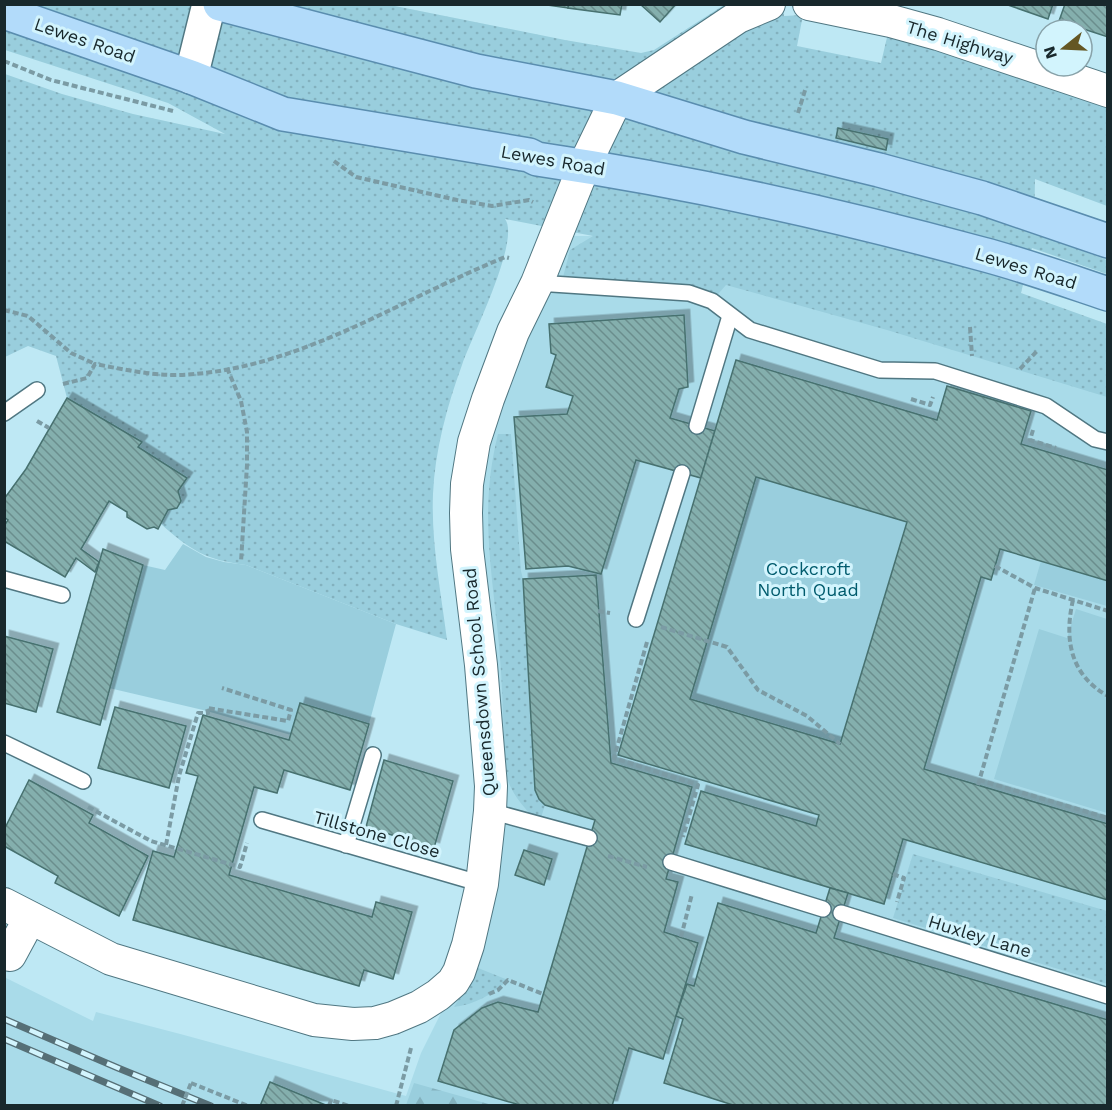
<svg xmlns="http://www.w3.org/2000/svg" width="1112" height="1110" viewBox="0 0 1112 1110" font-family="'Work Sans',sans-serif">
<defs>
<pattern id="grass-dots" width="8" height="8" patternUnits="userSpaceOnUse" patternTransform="scale(1.5)"><rect width="8" height="8" fill="#99cedd"/><path d="M2 2h.1M6 6h.1" fill="none" stroke="#83b1be" stroke-width="1.8" stroke-linecap="round"/></pattern>
<pattern id="forest-firs" width="22" height="20" patternUnits="userSpaceOnUse" patternTransform="scale(1.5)"><rect width="22" height="20" fill="#99cedd"/><path d="M5 1l3.5 6h-7zM16 11l3.5 6h-7z" fill="#83b1be"/></pattern>
<pattern id="building-back-hatch" width="6" height="6" patternUnits="userSpaceOnUse" patternTransform="scale(1.5)"><rect width="6" height="6" fill="#84afad"/><path d="M-1 5l2 2M0 0l6 6M5-1l2 2" fill="none" stroke="#6b8e8d"/></pattern>
<filter id="shadow"><feDropShadow dx="5.5" dy="-5.5" stdDeviation="0" flood-color="#0004"/></filter>
</defs>
<rect width="100%" height="100%" fill="#bee8f4"/>
<path fill="#a9dbe9" d="M569 236H594L1107 379V1105H5L4 977 93 1021 96 1012 184 1035 406 1096 421 1053 481 933 499 730 479 502 491 417Z"/>
<g fill="url(#grass-dots)">
<path d="M5 5H390L565 40 641 53 654 50 724 5H783L784 16 803 15 797 46 881 63 888 33 1107 102V206L1035 179 1034 233 1107 260V274L1032 248 1021 293 1107 324V397L887 330 726 285 712 301 561 285 570 250 593 236 505 219C521 240 471 338 462 365 447 406 435 450 433 494 431 543 441 592 447 640L396 624 246 565C206 560 190 550 161 524L168 510 178 508 181 501 178 491 187 478 138 447 141 442 67 398 56 356 28 346 5 357V74L62 94 133 114 225 134 168 103 5 50Z"/>
<path d="M498 434H511L521 571 523 579 534 783 536 793 545 805 539 824C525 808 511 795 506 774 503 731 503 688 499 645 492 570 479 510 498 434Z"/>
<path d="M913 854 1107 911V984L893 918Z"/>
<path d="M478 968 508 980C494 994 473 1005 454 1007Z"/>
</g>
<path fill="url(#forest-firs)" d="M414 1083 492 1105H406Z"/>
<g fill="#99cedd">
<path d="M756 477 907 522 840 744 690 699Z"/>
<path d="M183 544 206 557 224 562 246 565 396 624 369 724 300 703 291 735 203 710 109 688 143 565 165 570Z"/>
<path d="M1041 561 1107 581V606L1034 585Z"/>
<path d="M1076 609 1107 619V813L994 779 1039 629 1067 638Z"/>
</g>
<g fill="url(#building-back-hatch)" stroke="#47716f" stroke-width="1.5" fill-rule="evenodd" filter="url(#shadow)">
<path d="M540 4H569L568 8Z"/>
<path d="M569 4H622L620 15 568 8Z"/>
<path d="M640 4H676L660 22Z"/>
<path d="M1005 4H1053L1048 19Z"/>
<path d="M1065 4H1108V37L1059 21Z"/>
<path d="M838 128 888 139 886 150 836 138Z"/>
<path d="M684 315 688 387 679 389 670 418 715 431 701 478 636 460 601 574 568 566 526 569 514 417 567 414 573 396 546 387 556 355 551 353 549 324Z"/>
<path d="M736 360 937 420 947 386 1031 411 1021 444 1108 470V581L1000 549 991 580 981 577 924 769 1108 824V900L903 839 884 904 685 844 701 791 816 826 819 815 618 755ZM756 477 907 522 840 744 690 699Z"/>
<path d="M67 398 142 442 138 447 187 478 178 491 181 501 177 508 168 510 158 529 154 527 147 529 127 517V512L109 501 81 549 99 562 95 572 76 558 65 577 4 541V526L8 520 4 517V499L26 469Z"/>
<path d="M103 549 143 565 100 725 57 712Z"/>
<path d="M596 575 611 763 692 787 666 879 678 882 664 932 698 943 663 1059 629 1048 612 1106H523L438 1081 454 1030 482 1008 498 1002 538 1012 595 820 545 805 539 799 535 790 523 579Z"/>
<path d="M4 636 53 649 36 712 4 703Z"/>
<path d="M300 703 369 724 350 790 284 770 277 793 254 787 229 875 372 917 376 902 412 912 393 979 364 970 359 986 133 920 153 851 174 857 198 776 186 773 203 715 289 740Z"/>
<path d="M115 707 186 726 169 788 98 768Z"/>
<path d="M384 760 453 781 434 848 366 827Z"/>
<path d="M29 780 93 815 89 823 148 856 119 916 55 883 58 876 4 846V830Z"/>
<path d="M524 850 552 859 544 885 515 875Z"/>
<path d="M830 888 848 893 834 938 1108 1020V1106H736L664 1083 683 1019 676 1016 687 984 694 986 718 903 816 933Z"/>
<path d="M270 1082 328 1106H260Z"/>
</g>
<g fill="none" stroke-linecap="round" stroke-linejoin="round">
<defs>
<g id="service">
<path d="M537 283 689 293 712 301 750 330 880 370 935 371 1046 406 1095 439 1108 442"/>
<path d="M4 413 37 390"/>
<path d="M697 426 730 316"/>
<path d="M4 579 62 595"/>
<path d="M636 619 682 473"/>
<path d="M4 743 83 781"/>
<path d="M490 811 589 838"/>
<path d="M262 820 482 884"/>
<path d="M346 845 373 755"/>
<path d="M671 862 823 909"/>
<path d="M841 913 1108 996"/>
</g>
<g id="minor">
<path d="M809 4 891 21 938 34 1108 91"/>
<path d="M4 904 111 959 314 1020 353 1024 375 1023 393 1018 419 1007 438 995 453 982 459 972 468 945 482 884 490 811 491 786 481 665 467 549 466 513 467 484 474 442 488 399 513 332 537 283 584 166 617 98 738 17 769 4"/>
<path d="M10 955 30 918"/>
</g>
<path id="tertiary" d="M191 77 209 4"/>
<g id="primary">
<path d="M220 4 476 71 617 98 744 137 879 170 982 198 1108 241"/>
<path d="M4 12 191 77 283 114 529 155 537 159C687 181 835 214 982 254 1024 265 1066 280 1108 294"/>
</g>
</defs>
<use href="#service" stroke="#507782" stroke-width="18"/>
<use href="#minor" stroke="#507782" stroke-width="34"/>
<use href="#tertiary" stroke="#507782" stroke-width="36"/>
<use href="#primary" stroke="#5a8daf" stroke-width="36"/>
<g stroke="#7b9ba4" stroke-width="4" stroke-dasharray="6 3" stroke-linecap="butt">
<path d="M4 61 51 80 173 111"/>
<path d="M798 113 806 87"/>
<path d="M334 161 356 177 457 200 492 206 529 200 533 202"/>
<path d="M4 310 28 316 71 353 95 364"/>
<path d="M970 327 972 356"/>
<path d="M227 368 241 401 247 432V465L241 562"/>
<path d="M1020 369 1038 350"/>
<path d="M63 384 87 378 95 364C122 369 148 375 176 375 261 373 339 335 413 299 444 284 474 270 505 257L509 258"/>
<path d="M911 399 930 405 933 397"/>
<path d="M37 421 49 428"/>
<path d="M1033 430 1030 440 1056 448"/>
<path d="M995 566 1035 588 1108 611"/>
<path d="M1073 600C1064 639 1070 675 1108 696"/>
<path d="M598 611 610 613"/>
<path d="M661 627 727 647 758 690 807 716 840 744"/>
<path d="M647 642 614 758 698 785 683 837"/>
<path d="M979 780 1108 818"/>
<path d="M978 785 1035 588"/>
<path d="M88 807 151 841 240 867 247 843"/>
<path d="M166 845 179 776 198 713H208L207 708 288 721 291 710 222 688"/>
<path d="M608 856 647 867"/>
<path d="M893 874 904 878 897 902"/>
<path d="M681 937 692 894"/>
<path d="M489 994 498 990 508 980 543 994"/>
<path d="M191 1083 248 1106"/>
<path d="M329 1106 331 1100 349 1106"/>
<path d="M396 1106 411 1048"/>
</g>
<use href="#service" stroke="#fff" stroke-width="15"/>
<use href="#minor" stroke="#fff" stroke-width="32"/>
<use href="#tertiary" stroke="#fff" stroke-width="33"/>
<use href="#primary" stroke="#b2dbfa" stroke-width="33"/>
<defs>
<g id="rail">
<path d="M4 1019 118 1068 211 1106"/>
<path d="M4 1039 160 1106"/>
</g>
</defs>
<use href="#rail" stroke="#566f76" stroke-width="7"/>
<use href="#rail" stroke="#d2f4fd" stroke-width="4.5" stroke-dasharray="14" stroke-linecap="butt"/>
<path stroke="#7b9ba4" stroke-width="4" stroke-dasharray="6 3" stroke-linecap="butt" d="M182 1106 191 1083"/>
</g>
<g text-anchor="middle" dominant-baseline="central" stroke-width="6" stroke-linejoin="round" paint-order="stroke">
<g font-size="18" fill="#18282c" stroke="#d2f4fd">
<text transform="translate(85 40) rotate(19)">Lewes Road</text>
<text transform="translate(960 42) rotate(17)">The Highway</text>
<text transform="translate(553 160) rotate(10)">Lewes Road</text>
<text transform="translate(1026 268) rotate(17)">Lewes Road</text>
<text transform="translate(479 682) rotate(-95)">Queensdown School Road</text>
<text transform="translate(377 834) rotate(16)">Tillstone Close</text>
<text transform="translate(980 936) rotate(17)">Huxley Lane</text>
</g>
<g font-size="18" fill="#005b6d" stroke="#d2f4fd">
<text x="808" y="568">Cockcroft<tspan x="808" dy="21">North Quad</tspan></text>
</g>
</g>
<rect width="1112" height="1110" fill="none" stroke="#18282c" stroke-width="12"/>
<g transform="translate(1064 48) rotate(252)"><circle r="28" fill="#d2f4fd" stroke="#88a2a9" stroke-width="1.5"/>
<path d="M0-4.5L10 22L0 15L-10 22Z" fill="#645623"/>
<text y="-9" font-size="16" font-weight="bold" text-anchor="middle" fill="#18282c">N</text>
</g>
</svg>
